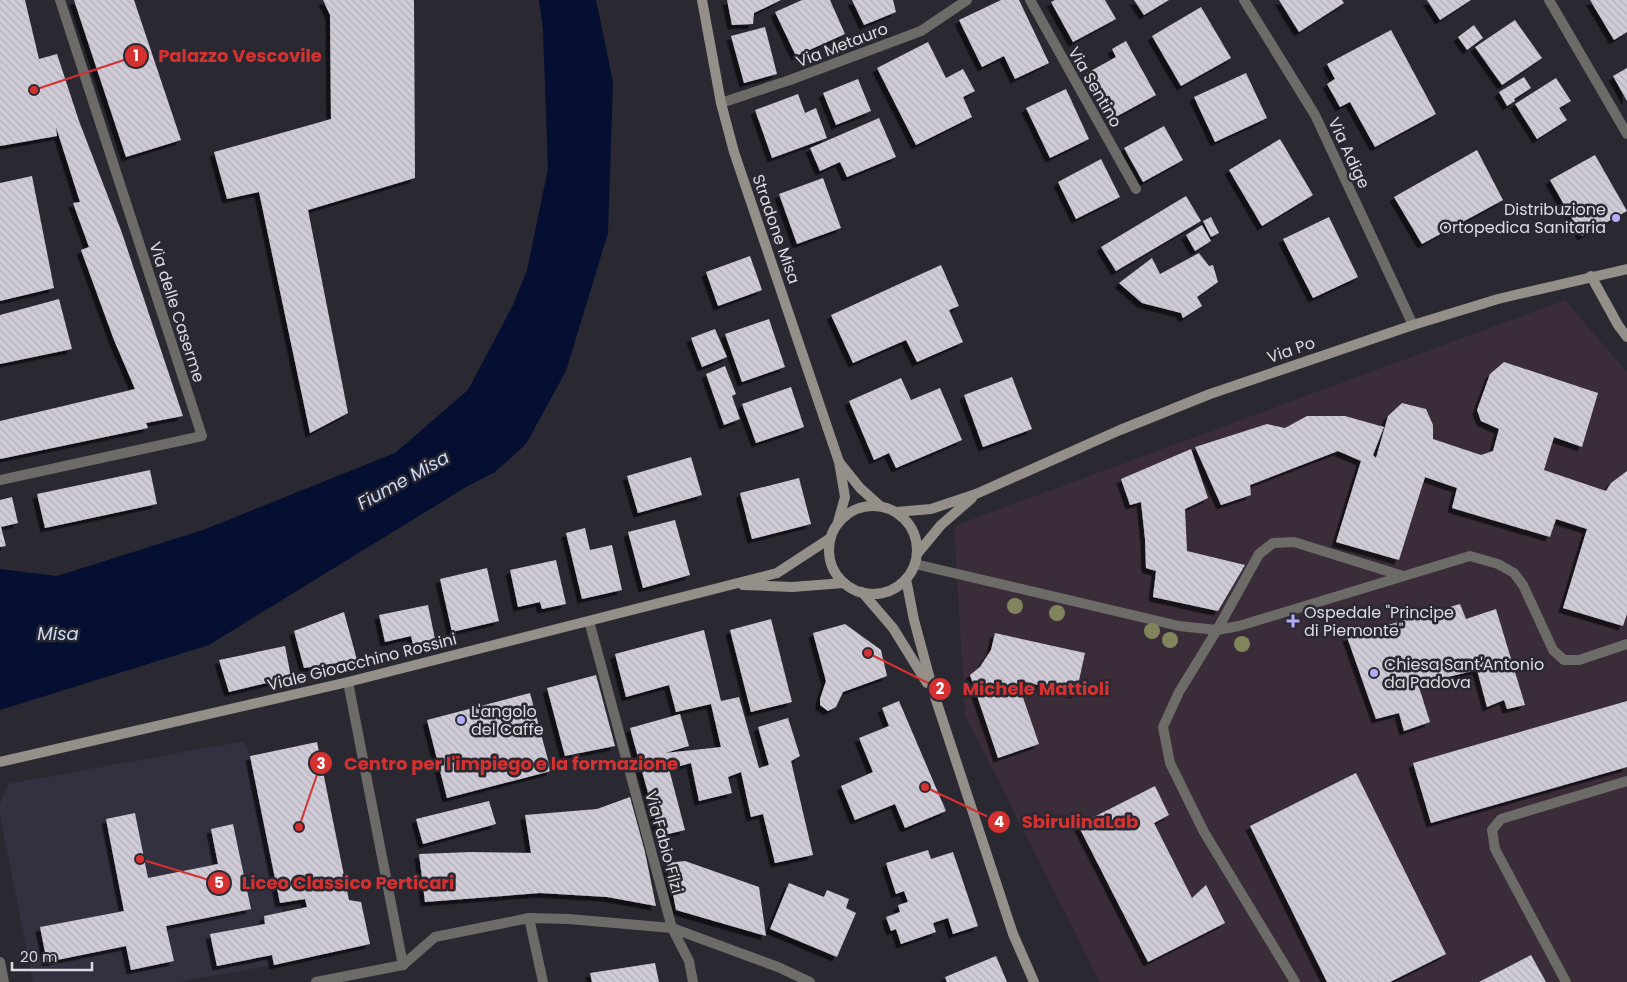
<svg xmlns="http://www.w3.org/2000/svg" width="1627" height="982" viewBox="0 0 1627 982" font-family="Poppins,sans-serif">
<defs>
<pattern id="building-back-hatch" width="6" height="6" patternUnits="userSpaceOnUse" patternTransform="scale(1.25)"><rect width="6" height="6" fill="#cfccd8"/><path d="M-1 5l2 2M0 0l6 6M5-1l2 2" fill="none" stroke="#b3b0ba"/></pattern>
<filter id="shadow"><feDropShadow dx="-4.5" dy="4.5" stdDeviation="0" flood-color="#0009"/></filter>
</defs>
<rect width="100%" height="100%" fill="#2a2831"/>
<path fill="#33303f" d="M244 741 250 756 283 912 264 917 274 965 180 982H33L0 815V804L8 784Z"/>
<path fill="#3a2c39" d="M1565 300 1627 372V982H1100L965 715 954 526Z"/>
<path fill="#040f32" d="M539 0H596L613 82 608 233 566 371 526 444 495 472 466 487 209 645 0 710V569L57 576 203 530 395 453 468 390 513 305 527 270 548 169 543 30Z"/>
<g fill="url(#building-back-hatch)" filter="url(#shadow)">
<path d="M0 0H25L39 59 57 54 79 121 122 233 183 416 146 423 148 428 0 459V421L135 389 114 340 81 250 89 247 73 203 80 202 56 127 57 136 0 146Z"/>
<path d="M74 0H134L181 140 126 157Z"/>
<path d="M323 0H414L415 178 308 210 348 413 310 433 259 192 227 199 214 152 331 119 330 15Z"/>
<path d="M727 0H781L754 13 753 24 732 25Z"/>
<path d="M802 0H830L845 34 796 56 775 12Z"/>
<path d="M852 0H893L896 12 864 25Z"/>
<path d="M1001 0H1019L1049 63 1015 79 1004 56 982 67 959 20Z"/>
<path d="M1055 0H1105L1116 19 1073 42 1051 2Z"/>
<path d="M1134 0H1169L1144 15Z"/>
<path d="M1279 0H1342L1344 3 1299 32Z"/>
<path d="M1427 0H1471L1440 20Z"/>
<path d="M1590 0H1627V32L1614 40Z"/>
<path d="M1201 7 1231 58 1181 86 1152 36Z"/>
<path d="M1515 20 1542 58 1502 85 1475 47Z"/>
<path d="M1474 25 1483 38 1467 50 1458 37Z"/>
<path d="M765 27 777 74 744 83 731 36Z"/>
<path d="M1391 30 1436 114 1375 147 1350 102 1340 107 1327 84 1335 79 1327 64Z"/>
<path d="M1126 41 1156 95 1112 119 1087 73 1116 57 1112 49Z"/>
<path d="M928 42 946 78 963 69 975 91 963 97 972 117 916 145 877 68Z"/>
<path d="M1627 68V101L1613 76Z"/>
<path d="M1246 73 1267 118 1215 142 1194 97Z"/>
<path d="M1524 77 1531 88 1514 99 1515 101 1507 106 1499 92Z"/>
<path d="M1556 78 1571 101 1559 108 1567 120 1537 139 1515 104Z"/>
<path d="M858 79 871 111 836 125 823 93Z"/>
<path d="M1066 89 1089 139 1050 158 1026 108Z"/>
<path d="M798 94 805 113 816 108 827 138 772 158 755 110Z"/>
<path d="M879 118 896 157 847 177 840 162 820 171 810 148Z"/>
<path d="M1164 126 1183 160 1143 182 1124 148Z"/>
<path d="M1280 139 1313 195 1262 226 1229 170Z"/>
<path d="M1477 150 1503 200 1422 244 1394 197Z"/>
<path d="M1595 155 1627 211 1582 236 1550 180Z"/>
<path d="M1101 159 1120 197 1076 219 1058 182Z"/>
<path d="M32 176 54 288 0 301V183Z"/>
<path d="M823 178 841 228 797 244 779 194Z"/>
<path d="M1186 196 1201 221 1116 271 1101 247Z"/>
<path d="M1211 217 1219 233 1211 237 1203 221Z"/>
<path d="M1329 217 1358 277 1313 298 1283 239Z"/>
<path d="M1202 225 1211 241 1195 251 1186 235Z"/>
<path d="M1199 253 1209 266 1213 265 1218 282 1197 297 1202 306 1183 318 1181 313 1142 303 1119 283 1152 258 1160 274Z"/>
<path d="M750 256 762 290 718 306 706 272Z"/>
<path d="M941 265 959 306 949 310 963 342 917 362 906 340 853 363 831 315Z"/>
<path d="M59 299 72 349 0 364V315Z"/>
<path d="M769 319 785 367 742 382 725 334Z"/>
<path d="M715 329 727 357 702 367 691 338Z"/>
<path d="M1504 362 1598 393 1582 447 1554 437 1544 470 1606 491 1611 483 1627 471V614L1623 626 1563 608 1587 529 1556 519 1550 537 1452 508 1457 488 1425 477 1399 560 1336 542 1361 461 1338 451 1250 485 1251 495 1221 505 1195 447 1267 424 1285 428 1307 416H1345L1384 427 1373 455 1376 458 1388 416 1402 403 1426 409 1433 425V439L1481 455 1493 451 1499 429 1481 421 1477 410 1490 374Z"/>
<path d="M725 366 736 394 732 396 740 419 724 425 706 374Z"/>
<path d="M1012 377 1032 429 983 447 964 395Z"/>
<path d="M901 378 911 400 940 388 962 440 896 468 889 453 874 460 849 401Z"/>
<path d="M791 387 804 427 756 443 742 404Z"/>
<path d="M1191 449 1208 498 1185 509 1187 551 1245 565 1218 611 1153 597 1156 571 1146 568 1145 539 1141 502 1130 505 1121 479Z"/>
<path d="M691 457 702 495 638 513 627 476Z"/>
<path d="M150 470 157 504 45 528 37 494Z"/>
<path d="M799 478 811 524 752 539 740 493Z"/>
<path d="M12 497 18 523 1 527 6 546 0 547V500Z"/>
<path d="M675 520 690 575 643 588 628 532Z"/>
<path d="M585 528 590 550 612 545 622 590 582 599 566 533Z"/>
<path d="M556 560 566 604 542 609 540 602 518 607 510 570Z"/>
<path d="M487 568 499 621 452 632 440 579Z"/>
<path d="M1460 604 1466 619 1496 609 1525 705 1507 709 1504 700 1487 707 1477 670 1418 684 1430 722 1404 731 1399 713 1376 719 1347 637Z"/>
<path d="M428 605 435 639 413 644 411 636 385 642 379 615Z"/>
<path d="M344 612 357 660 304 668 294 631Z"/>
<path d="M771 619 792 702 751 712 730 630Z"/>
<path d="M845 624 881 650 887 676 843 692 836 707 828 711 820 705V699L826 681 813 633Z"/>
<path d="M704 630 721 701 739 697 759 768 769 765 758 727 788 718 800 756 791 761 813 855 775 863 763 814 751 817 741 772 728 777 732 793 699 801 691 763 669 769 685 830 660 836 630 728 680 714 689 746 665 753 721 747 711 704 676 712 669 685 626 697 615 654Z"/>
<path d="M995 633 1085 653 1076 694 1017 680 1039 744 998 758 970 675 980 667 991 650Z"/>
<path d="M285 646 291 677 229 692 219 660Z"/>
<path d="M596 675 615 746 565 756 547 688Z"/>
<path d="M530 693 551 771 447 798 427 720Z"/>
<path d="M899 701 946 811 905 828 895 804 855 820 841 786 873 772 859 738 889 726 882 708Z"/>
<path d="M1627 701V767L1431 823 1413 763Z"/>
<path d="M317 742 349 900 361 902 370 944 274 965 272 955 217 966 210 934 265 924 264 916 307 907 305 899 280 903 250 756Z"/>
<path d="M1356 773 1446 954 1390 982H1327L1250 826Z"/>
<path d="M1155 786 1169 815 1154 823 1192 898 1206 885 1225 923 1148 962 1078 825Z"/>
<path d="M630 797 645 852 656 906 607 897 540 893 425 902 419 854 471 852 531 853 525 815 597 809Z"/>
<path d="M489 801 496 824 423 844 416 819Z"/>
<path d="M135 813 148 878 218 864 211 829 233 824 251 909 166 926 174 961 131 970 126 946 47 962 40 927 124 911 106 819Z"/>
<path d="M928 850 931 859 953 852 978 926 953 934 948 918 933 923 936 932 901 944 896 929 891 931 886 917 900 912 898 905 908 902 904 891 896 894 886 863Z"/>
<path d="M685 861 759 887 766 936 676 910 667 863Z"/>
<path d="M789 883 824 897 827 890 849 899 846 908 856 913 837 957 770 929Z"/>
<path d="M1531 955 1546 982H1479Z"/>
<path d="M996 956 1007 982H947L945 977Z"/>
<path d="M655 963 659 982H592L590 973Z"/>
</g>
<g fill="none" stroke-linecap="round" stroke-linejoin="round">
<g stroke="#6d6b67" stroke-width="10">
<path d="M915 564 1179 626 1217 630 1239 626 1470 556 1498 564 1514 573 1523 585 1553 650 1564 660H1579L1627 644"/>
<path d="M1295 982 1204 832 1170 763 1163 727 1179 692 1217 630 1259 554 1273 543 1294 542 1403 576"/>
<path d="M1566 982 1495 849 1492 830 1501 819 1627 781"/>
</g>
<g stroke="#6d6b67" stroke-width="10">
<path d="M1030 0 1136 189"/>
<path d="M1244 0 1315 115 1413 325"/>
<path d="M1549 0 1627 134"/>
<path d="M721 103 790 80 921 31 967 0"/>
<path d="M0 480 202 436 60 0"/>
<path d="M589 621 672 928 689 961 693 982"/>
<path d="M348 682 403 965"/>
<path d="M529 918 543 982"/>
<path d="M0 962 4 982"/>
<path d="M403 965 435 937 529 918 569 919 672 928 778 967 810 982"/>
<path d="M316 982 403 965"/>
</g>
<g stroke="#949089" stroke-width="10">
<path d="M702 0 721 103 734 152 839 462 845 497 838 522"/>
<path d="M1591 276 1618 325 1627 337"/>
<path d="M840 463 860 488 880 506"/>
<circle cx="873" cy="550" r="44"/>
<path d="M896 512 931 509 976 494 1120 430 1210 394 1413 325 1498 299 1627 269"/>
<path d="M917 554 941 525 972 498"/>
<path d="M906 579 914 620 934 694 1013 934 1034 982"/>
<path d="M743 585 792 587 844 583"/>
<path d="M862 592 893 628 927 683"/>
<path d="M0 762 348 682 777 573 829 539"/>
</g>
</g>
<g fill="#82845d">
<circle cx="1015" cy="606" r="8"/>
<circle cx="1057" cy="613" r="8"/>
<circle cx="1152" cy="631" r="8"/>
<circle cx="1170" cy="640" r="8"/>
<circle cx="1242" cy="644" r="8"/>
</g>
<g fill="#b3adf9" stroke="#2a2831" stroke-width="2">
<circle cx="1616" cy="218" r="5"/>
<path d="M1290.5 613.5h5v5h5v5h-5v5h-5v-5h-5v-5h5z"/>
<circle cx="1374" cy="673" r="5"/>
<circle cx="461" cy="720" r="5"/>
</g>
<g text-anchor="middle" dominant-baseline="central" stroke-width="5" stroke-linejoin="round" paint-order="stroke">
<g font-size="16" fill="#dedce2" stroke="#2a2831">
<text transform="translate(842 45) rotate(-21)">Via Metauro</text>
<text transform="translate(1095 87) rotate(60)">Via Sentino</text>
<text transform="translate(1349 153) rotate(65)">Via Adige</text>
<text transform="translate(776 229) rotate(71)">Stradone Misa</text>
<text transform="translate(177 312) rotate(72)">Via delle Caserme</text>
<text transform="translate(1291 350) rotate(-19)">Via Po</text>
<text transform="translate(362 662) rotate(-14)">Viale Gioacchino Rossini</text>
<text transform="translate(664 842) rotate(75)">Via Fabio Filzi</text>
</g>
<g font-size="16" fill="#dedce2" stroke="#2a2831" text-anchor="start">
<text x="1606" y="209" text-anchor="end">Distribuzione<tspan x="1606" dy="18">Ortopedica Sanitaria</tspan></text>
<text x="1304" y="612">Ospedale "Principe<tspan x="1304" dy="18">di Piemonte"</tspan></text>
<text x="1384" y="664">Chiesa Sant'Antonio<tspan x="1384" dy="18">da Padova</tspan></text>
<text x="471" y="711">L'angolo<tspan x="471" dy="18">del Caffe</tspan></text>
</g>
<g font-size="18" font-style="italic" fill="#ccdaf5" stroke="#2a2831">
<text transform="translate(403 480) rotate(-29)">Fiume Misa</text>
<text x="58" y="633">Misa</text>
</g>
</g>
<path fill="none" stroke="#d63131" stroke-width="2" d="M34 90L136 56M868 653L940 689M299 827L321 763M925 787L999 822M140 859L219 883"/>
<g fill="#d63131" stroke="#2a2831" stroke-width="2">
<circle cx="34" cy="90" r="5"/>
<circle cx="868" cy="653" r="5"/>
<circle cx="299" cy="827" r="5"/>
<circle cx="925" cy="787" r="5"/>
<circle cx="140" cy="859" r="5"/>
<circle cx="136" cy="56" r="12"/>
<circle cx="940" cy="689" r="12"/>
<circle cx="321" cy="763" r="12"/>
<circle cx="999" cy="822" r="12"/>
<circle cx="219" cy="883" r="12"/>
</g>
<g font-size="15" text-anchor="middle" font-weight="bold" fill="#fff">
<text x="136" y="61">1</text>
<text x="940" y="694">2</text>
<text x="321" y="769">3</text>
<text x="999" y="827">4</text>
<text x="219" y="888">5</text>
</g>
<g font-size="18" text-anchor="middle" font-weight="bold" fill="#d63131" stroke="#2a2831" stroke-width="5" stroke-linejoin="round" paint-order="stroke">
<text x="240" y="62">Palazzo Vescovile</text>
<text x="1036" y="695">Michele Mattioli</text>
<text x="511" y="770">Centro per l'impiego e la formazione</text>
<text x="1080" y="828">SbirulinaLab</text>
<text x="348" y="889">Liceo Classico Perticari</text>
</g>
<path d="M12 962v8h80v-8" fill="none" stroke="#dedce2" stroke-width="2.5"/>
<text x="20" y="962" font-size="15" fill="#dedce2" stroke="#2a2831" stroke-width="4" paint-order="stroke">20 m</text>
</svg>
